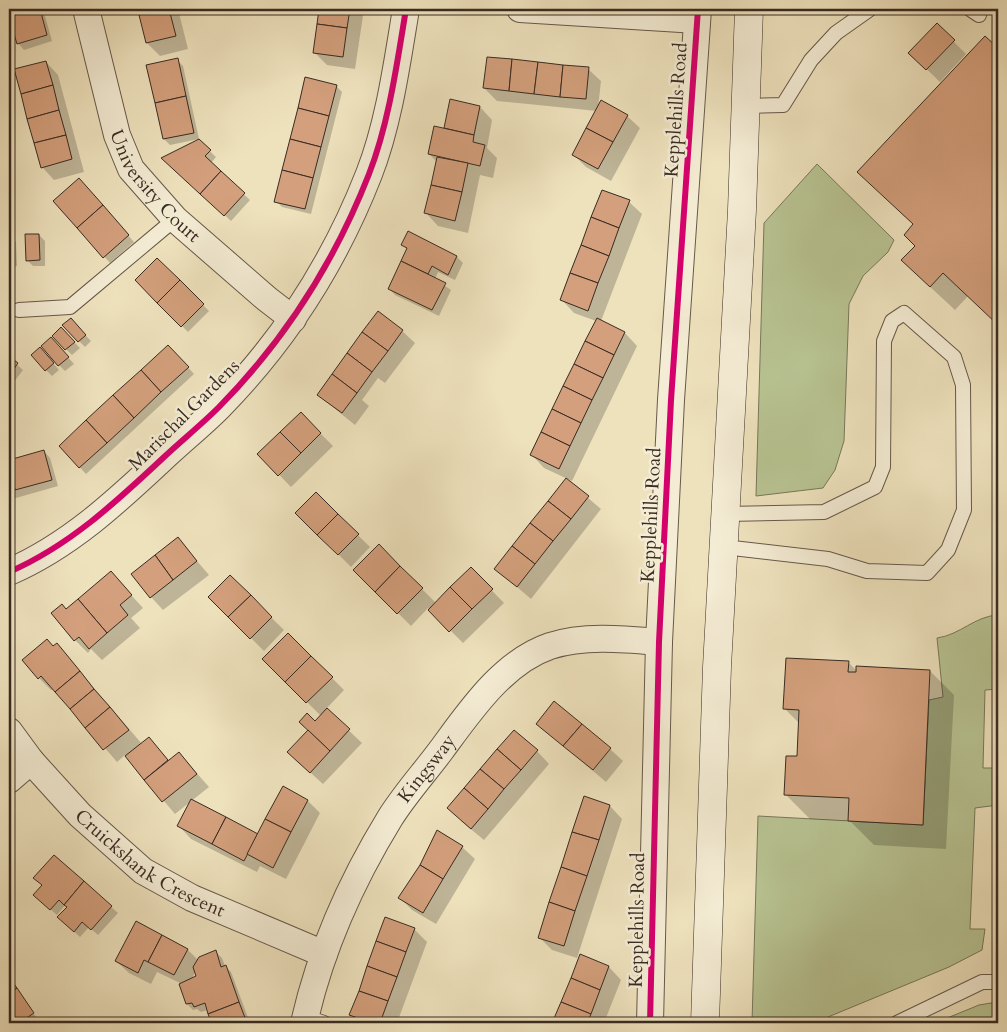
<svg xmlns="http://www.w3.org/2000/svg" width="1007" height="1032" viewBox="0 0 1007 1032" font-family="Cardo,serif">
<rect width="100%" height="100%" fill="#eee2bd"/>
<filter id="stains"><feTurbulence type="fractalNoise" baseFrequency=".004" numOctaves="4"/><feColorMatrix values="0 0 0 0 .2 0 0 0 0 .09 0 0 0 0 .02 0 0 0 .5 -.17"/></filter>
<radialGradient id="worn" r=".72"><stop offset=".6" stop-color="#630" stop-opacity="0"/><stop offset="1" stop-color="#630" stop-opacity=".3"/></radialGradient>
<g fill="#b8c392" stroke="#78775a">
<path d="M817 164 894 240 888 252 863 276 849 304 844 441 835 470 823 488 756 496 764 223Z"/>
<path d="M998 615V689L985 690 983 768H998V805L975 808 970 929H985L982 950 949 967 828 1017 825 1023H752L758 816 923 825 929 700 943 697 937 638C960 635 975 616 998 615Z"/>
<path d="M991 1003 998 1005V1023H935L979 1005Z"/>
</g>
<g fill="#0003" fill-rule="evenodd">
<path d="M9 9H43L52 41 24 50 18 43Z"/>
<path d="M139 9H178L188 49 160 56 147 43Z"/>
<path d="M320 9H364L355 69 327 65 314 52Z"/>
<path d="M937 25 966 54 940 82 910 53Z"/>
<path d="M985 38 998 50V324L968 296 955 310 927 284 916 246 914 225 883 196Z"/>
<path d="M177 60 183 66 199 139 170 145 164 139Z"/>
<path d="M46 62 58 75 84 172 54 180 42 167Z"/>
<path d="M588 69 601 81 598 108 627 116 640 128 611 181 586 167 573 154 597 111 497 101 484 88Z"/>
<path d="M336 86 342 92 311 214 282 207 276 201Z"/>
<path d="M451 101 480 107 492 120 487 148 497 158 493 178 480 175 468 233 438 226 426 213 437 162 429 154 445 129Z"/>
<path d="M199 141 216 157 211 163 250 200 231 221 169 163Z"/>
<path d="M85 186 134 242 110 263 55 201Z"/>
<path d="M629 202 642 214 601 321 625 333 637 346 572 481 544 468 532 455 596 321 574 313 562 300Z"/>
<path d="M409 233 457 257 463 263 455 280 438 272 435 279 451 290 439 316 395 295 389 288 408 250 403 245Z"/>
<path d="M39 235 45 241V266H33L27 260Z"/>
<path d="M9 236 16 242 17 266 9 267Z"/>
<path d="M157 259 209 311 188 332 137 280Z"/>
<path d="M70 319 91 341 85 347 79 341Z"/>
<path d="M61 329 80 348 72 355 66 349Z"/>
<path d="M402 331 415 343 385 383 378 378 362 400 369 406 355 425 318 395Z"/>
<path d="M57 345 74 364 65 371 59 365Z"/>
<path d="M9 348 12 360 23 370 11 386 9 384Z"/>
<path d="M174 352 194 374 86 474 60 446Z"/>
<path d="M46 355 59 370 52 376 46 370Z"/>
<path d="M300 413 333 446 291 487 259 454Z"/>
<path d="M44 451 50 458 58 486 9 500V461Z"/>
<path d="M567 480 601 509 531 599 496 569Z"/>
<path d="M316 494 370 547 351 567 297 513Z"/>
<path d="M178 539 209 575 163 610 151 597Z"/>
<path d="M379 546 436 603 471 569 504 603 463 643 428 608 411 626 355 570Z"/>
<path d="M111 573 143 608 131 618 140 628 102 660 91 649 88 653 75 640 66 610Z"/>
<path d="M230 577 284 630 264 651 210 597Z"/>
<path d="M288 634 344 690 326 709 362 743 323 784 301 764 315 723 321 716 264 659Z"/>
<path d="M57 645 142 744 149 738 169 761 179 753 209 787 175 814 125 755 117 762 54 689 51 690 39 678Z"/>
<path d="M848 662 857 671H930L954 695 946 849 874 845 850 821 810 819 786 795 798 758 800 724 785 709Z"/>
<path d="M538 724 610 749 623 761 606 782Z"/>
<path d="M537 751 549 764 484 840 461 821Z"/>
<path d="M283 788 308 801 320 813 286 879 260 866 257 872 191 839 179 826 258 836Z"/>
<path d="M610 806 622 819 577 958 552 950 539 937Z"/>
<path d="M438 832 462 847 475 859 436 924 412 910 400 898 430 852 427 850Z"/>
<path d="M54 857 118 913 98 935 89 927 80 937 65 923 68 907 65 905 57 915 41 901 43 886Z"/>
<path d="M9 868 14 874 9 881Z"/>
<path d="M414 929 427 942 397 1023H360L351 1014Z"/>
<path d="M188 950 198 960 216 952 222 958 225 966 231 972 250 1023H213L208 1010 201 1012 197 1009 193 1010 187 1004 180 983 157 972 151 984 129 973 116 961ZM196 971 198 977 191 980Z"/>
<path d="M581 956 609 967 621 980 604 1023H554Z"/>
<path d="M9 976 38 1020 41 1023H9Z"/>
</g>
<g fill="#d39f7c" stroke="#382b22">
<path d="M9 9H40L47 35 17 44 9 17Z"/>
<path d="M138 9H165L139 15Z"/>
<path d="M169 9 176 36 146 43 139 15Z"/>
<path d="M319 9H350L347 28 317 24Z"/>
<path d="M937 23 955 40 926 70 908 53Z"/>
<path d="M317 24 347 28 343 57 313 53Z"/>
<path d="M985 36 998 48V325L943 273 930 287 901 260 915 246 904 235 913 224 857 172Z"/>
<path d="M487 57 512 59 509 91 483 88Z"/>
<path d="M178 58 186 96 155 103 146 65Z"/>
<path d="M512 59 538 62 534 94 509 91Z"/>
<path d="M46 61 53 85 21 94 14 69Z"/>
<path d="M538 62 563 65 560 97 534 94Z"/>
<path d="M563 65 589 67 586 99 560 97Z"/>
<path d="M305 77 337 85 329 116 298 108Z"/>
<path d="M53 85 59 110 27 119 21 94Z"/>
<path d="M186 96 194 133 163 139 155 103Z"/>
<path d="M450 99 480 106 474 135 444 128Z"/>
<path d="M601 100 628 115 613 142 586 128Z"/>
<path d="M298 108 329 116 321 147 290 139Z"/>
<path d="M59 110 66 135 34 143 27 119Z"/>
<path d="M434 126 474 135 473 142 485 145 480 166 428 154Z"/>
<path d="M586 128 613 142 598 169 572 155Z"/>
<path d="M66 135 72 159 41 168 34 143Z"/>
<path d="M199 139 211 150 205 156 221 171 200 194 161 158Z"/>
<path d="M290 139 321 147 313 178 282 170Z"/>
<path d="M437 157 468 163 462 192 431 185Z"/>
<path d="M282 170 313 178 305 209 274 202Z"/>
<path d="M221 171 245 193 224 216 200 194Z"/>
<path d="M79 178 103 205 77 228 53 201Z"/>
<path d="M431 185 462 192 455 221 424 213Z"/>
<path d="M602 190 630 200 619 228 591 217Z"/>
<path d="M103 205 129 235 103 258 77 228Z"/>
<path d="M591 217 619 228 609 256 581 245Z"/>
<path d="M408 231 457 256 448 275 432 266 428 274 401 261 407 248 401 245Z"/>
<path d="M25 234H39L40 260 26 261Z"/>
<path d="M581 245 609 256 598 283 570 273Z"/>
<path d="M157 258 180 280 157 303 135 280Z"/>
<path d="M401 261 446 283 432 310 388 289Z"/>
<path d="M570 273 598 283 588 311 560 300Z"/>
<path d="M180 280 204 304 181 327 157 303Z"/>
<path d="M378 311 403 330 388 351 362 332Z"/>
<path d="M71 318 86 335 78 342 62 325Z"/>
<path d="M597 318 625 332 614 355 585 341Z"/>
<path d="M61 327 75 342 65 350 52 336Z"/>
<path d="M362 332 388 351 372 372 347 353Z"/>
<path d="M51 337 69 357 58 366 41 346Z"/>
<path d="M585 341 614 355 603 378 574 364Z"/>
<path d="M168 345 189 367 161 392 141 370Z"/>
<path d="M40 347 54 363 45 371 31 355Z"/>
<path d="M347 353 372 372 357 393 332 374Z"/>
<path d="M9 356 18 363 9 376Z"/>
<path d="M574 364 603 378 592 400 563 386Z"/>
<path d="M141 370 161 392 134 418 113 395Z"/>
<path d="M332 374 357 393 342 413 317 395Z"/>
<path d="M563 386 592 400 581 423 552 409Z"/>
<path d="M113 395 134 418 107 443 86 420Z"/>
<path d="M552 409 581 423 570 446 541 432Z"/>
<path d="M301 412 321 433 301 453 280 432Z"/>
<path d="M86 420 107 443 79 468 59 446Z"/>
<path d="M280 432 301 453 278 476 257 454Z"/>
<path d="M541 432 570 446 559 469 530 455Z"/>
<path d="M44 450 52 480 15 490 9 460Z"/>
<path d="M9 466 15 490 9 492Z"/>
<path d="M566 478 589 496 571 519 548 501Z"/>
<path d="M316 492 338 514 317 535 295 513Z"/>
<path d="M548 501 571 519 553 541 530 523Z"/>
<path d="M338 514 359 534 338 555 317 535Z"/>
<path d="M530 523 553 541 535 564 512 546Z"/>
<path d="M178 537 197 561 173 580 155 555Z"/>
<path d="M379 544 400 566 375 592 353 570Z"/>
<path d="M512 546 535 564 517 587 494 569Z"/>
<path d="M155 555 173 580 150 598 131 574Z"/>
<path d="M400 566 423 588 397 614 375 592Z"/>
<path d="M471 567 493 589 472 609 450 587Z"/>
<path d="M111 571 132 595 120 605 128 615 107 633 78 599Z"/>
<path d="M230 575 251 595 228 617 208 597Z"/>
<path d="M450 587 472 609 449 632 428 610Z"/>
<path d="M251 595 272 617 250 639 228 617Z"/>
<path d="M78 599 107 633 89 649 79 637 74 641 51 613 62 604 66 609Z"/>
<path d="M288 633 311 656 285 682 262 659Z"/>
<path d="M47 639 53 646 57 643 80 671 55 692 41 676 38 679 22 660Z"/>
<path d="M311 656 333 677 306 703 285 682Z"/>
<path d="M786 658 849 661 848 672H856V666L930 670 923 825 848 821 849 798 784 795 786 756H797L799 710 783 709Z"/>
<path d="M80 671 94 689 70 709 55 692Z"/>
<path d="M94 689 110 707 85 728 70 709Z"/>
<path d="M554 701 582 724 563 746 536 724Z"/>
<path d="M110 707 129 730 103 750 85 728Z"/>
<path d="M327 708 350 729 330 751 299 722 307 713 315 721Z"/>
<path d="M582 724 611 748 593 770 563 746Z"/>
<path d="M308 730 330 751 310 773 287 752Z"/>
<path d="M514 730 538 750 521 770 497 749Z"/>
<path d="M149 737 168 760 144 780 125 756Z"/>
<path d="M497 749 521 770 504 789 480 769Z"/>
<path d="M179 752 197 774 162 802 144 780Z"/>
<path d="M480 769 504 789 488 809 464 788Z"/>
<path d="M283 786 308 800 291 832 265 819Z"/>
<path d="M464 788 488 809 471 829 447 808Z"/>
<path d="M584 796 610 805 599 840 572 832Z"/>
<path d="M191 799 226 817 212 844 177 826Z"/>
<path d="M226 817 258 834 244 861 212 844Z"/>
<path d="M265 819 291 832 273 868 247 854Z"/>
<path d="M437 830 463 846 443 879 420 865Z"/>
<path d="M572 832 599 840 587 876 561 867Z"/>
<path d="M54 855 84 881 64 905 59 900 50 910 33 895 42 885 33 878Z"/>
<path d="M420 865 443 879 423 913 398 898Z"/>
<path d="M561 867 587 876 575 911 549 902Z"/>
<path d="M84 881 112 906 91 930 82 922 74 932 57 917 67 907 64 905Z"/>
<path d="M549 902 575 911 564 946 538 938Z"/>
<path d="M385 917 415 928 406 952 376 941Z"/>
<path d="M136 921 162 935 148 962 144 960 138 973 115 961Z"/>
<path d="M162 935 188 949 174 975 148 962Z"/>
<path d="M376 941 406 952 397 977 367 966Z"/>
<path d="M216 950 221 967 226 965 239 1002 208 1014 205 1003 194 1007 192 1003 186 1004 179 984 196 976 193 967 199 957Z"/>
<path d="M580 954 609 966 600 990 571 978Z"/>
<path d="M367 966 397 977 388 1001 359 991Z"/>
<path d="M9 977 17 988 9 994Z"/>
<path d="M571 978 600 990 591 1014 561 1002Z"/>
<path d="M17 988 34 1013 19 1023H9V994Z"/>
<path d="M359 991 388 1001 380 1023H373L349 1015Z"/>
<path d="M239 1002 247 1023H212L208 1014Z"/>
<path d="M561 1002 591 1014 587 1023H552Z"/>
</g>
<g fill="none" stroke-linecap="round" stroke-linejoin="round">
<defs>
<g id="lane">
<path d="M970 9 979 15"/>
<path d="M748 106 783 105 811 60 836 33 870 9"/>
<path d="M19 310 70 307 175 219"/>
<path d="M724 547 828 559 867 571 927 573 948 550 964 510 963 385 954 357 904 313 892 321 884 341 883 467 875 487 824 512 726 514"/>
<path d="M306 1017 324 1023"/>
<path d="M897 1023 982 982H998"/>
</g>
<g id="street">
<path id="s1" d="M86 9 117 135 131 169 175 219 267 299 293 319"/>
<path d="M520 9 697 20"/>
<path d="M9 572C69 546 116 502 163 458 181 441 201 425 219 407 284 341 335 261 369 174 389 123 397 63 406 9"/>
<path id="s2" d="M9 731 31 761 80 815 143 871 192 898 324 954"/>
<path d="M9 780 31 761"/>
<path id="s3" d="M304 1023C320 952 352 880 390 818 405 794 425 772 442 749 470 711 503 662 550 646 584 635 624 639 659 642"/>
<path d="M650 1023 659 642 671 400 698 9"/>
</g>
<path id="secondary" d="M705 1023 717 667 742 210 749 9"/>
</defs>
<use href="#lane" stroke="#665949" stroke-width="16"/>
<use href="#street" stroke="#665949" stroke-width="28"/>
<use href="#secondary" stroke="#382b22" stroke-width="29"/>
<use href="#lane" stroke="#f4ecd4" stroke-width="14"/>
<use href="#street" stroke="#f4ecd4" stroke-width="26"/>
<use href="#secondary" stroke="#f4ecd4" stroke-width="28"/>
<defs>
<g id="cycleway">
<path d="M9 572C69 546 116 502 163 458 181 441 201 425 219 407 284 341 335 261 369 174 389 123 397 63 406 9"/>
<path d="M650 1023 659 642 671 400 698 9"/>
</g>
</defs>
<use href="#cycleway" stroke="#f4ecd4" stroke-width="9"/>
<use href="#cycleway" stroke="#d6006c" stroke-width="6"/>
</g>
<g text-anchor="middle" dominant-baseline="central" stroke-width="5" stroke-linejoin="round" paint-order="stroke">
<g font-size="19" fill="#382b22" stroke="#f4ecd4">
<text transform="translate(676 110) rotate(-86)">Kepplehills Road</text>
<text stroke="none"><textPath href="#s1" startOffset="194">University Court</textPath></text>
<text transform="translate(184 415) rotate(-45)">Marischal Gardens</text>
<text transform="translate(651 515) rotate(-87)">Kepplehills Road</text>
<text stroke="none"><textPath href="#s3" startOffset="285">Kingsway</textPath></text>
<text stroke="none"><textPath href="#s2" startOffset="196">Cruickshank Crescent</textPath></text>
<text transform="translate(637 920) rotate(-89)">Kepplehills Road</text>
</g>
</g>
<rect width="1007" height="1032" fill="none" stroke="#eee2bd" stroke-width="30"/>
<rect x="10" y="10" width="987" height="1012" fill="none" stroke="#382b22" stroke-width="2.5"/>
<rect x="15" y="15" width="977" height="1002" fill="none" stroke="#382b22"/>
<rect width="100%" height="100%" filter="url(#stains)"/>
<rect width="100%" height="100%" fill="url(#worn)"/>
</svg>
